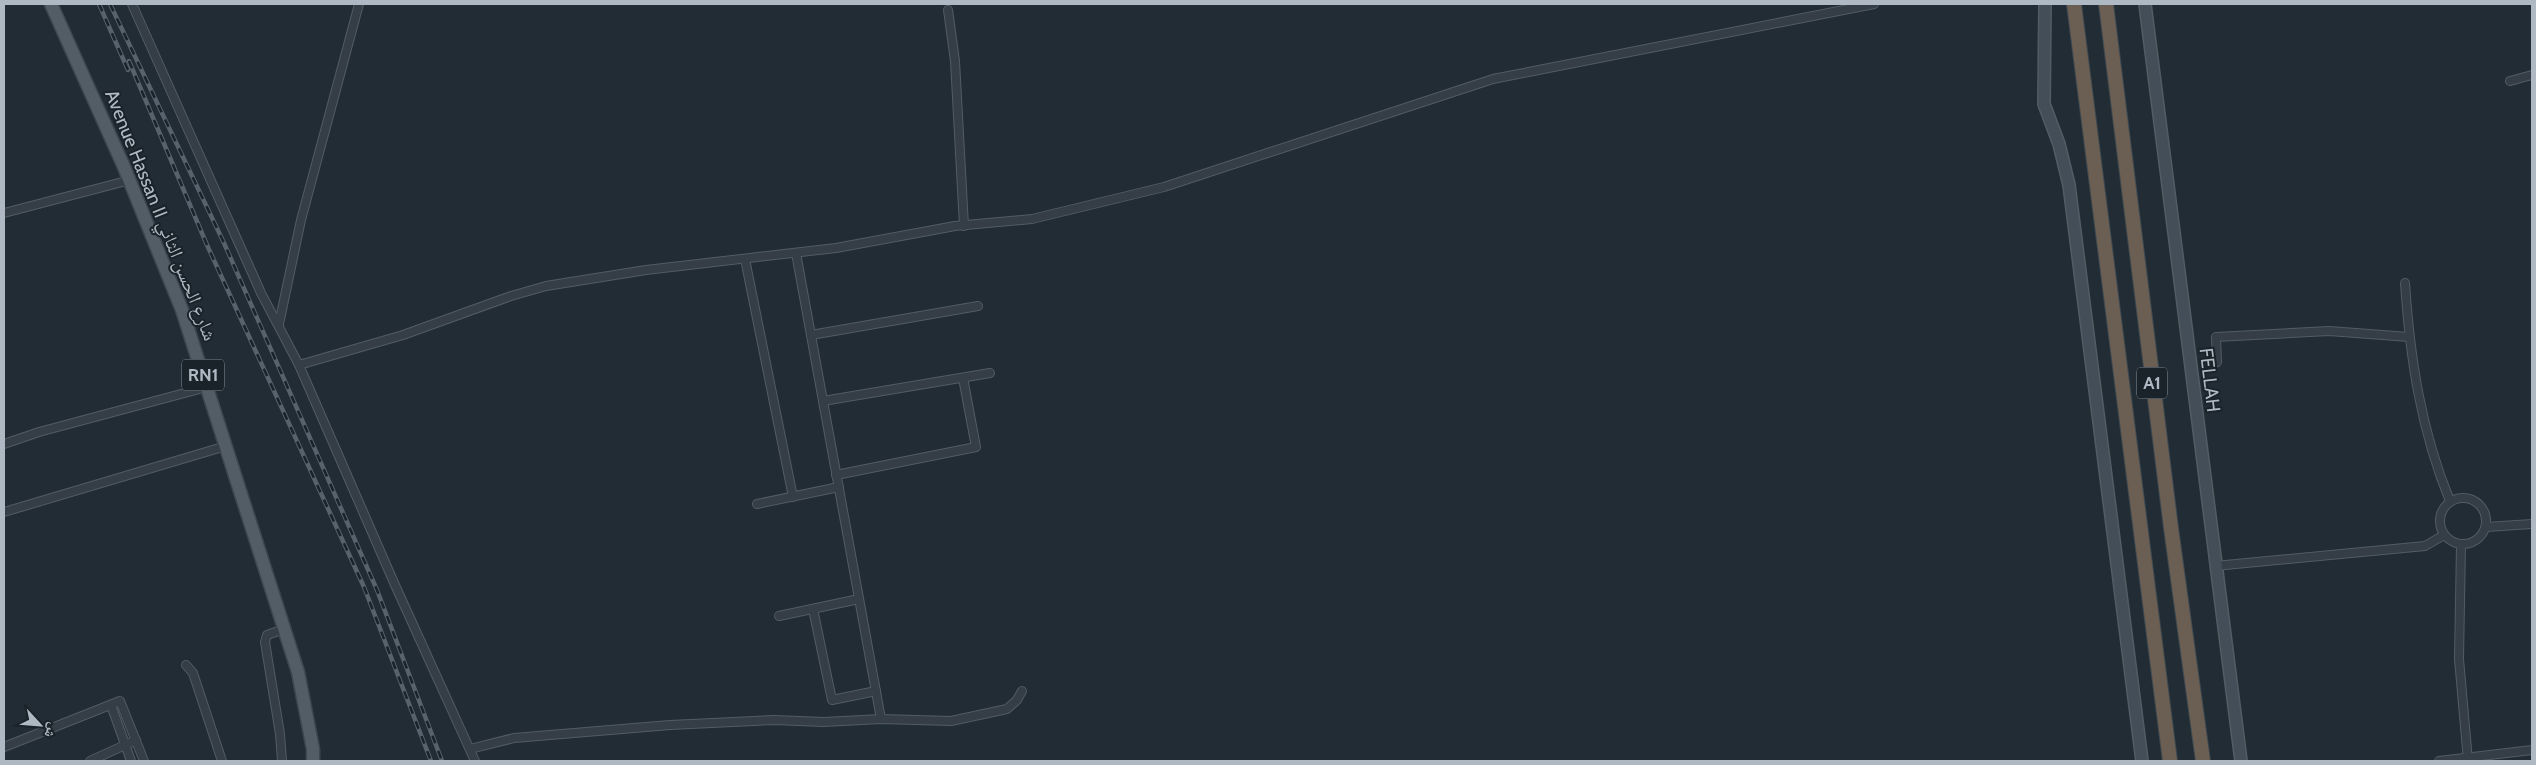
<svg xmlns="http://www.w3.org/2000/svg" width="2536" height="765" viewBox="0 0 2536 765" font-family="Cabin,'Noto Naskh Arabic',sans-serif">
<rect width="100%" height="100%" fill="#212c35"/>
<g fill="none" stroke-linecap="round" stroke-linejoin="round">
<defs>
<g id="street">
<path d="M132 4 261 293 299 365 395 585 475 761"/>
<path d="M948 10 955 61 964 226"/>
<path d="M2510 81 2532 75"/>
<path d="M4 213 130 180"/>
<path d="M796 253 881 719"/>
<path d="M745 259 793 497"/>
<path d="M2405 283C2410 358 2421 431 2450 501"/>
<path d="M279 324 301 220 359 4"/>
<path d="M811 335 978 306"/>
<path d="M2217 362 2216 337 2329 331 2409 337"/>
<path d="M299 365 403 335 511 296 546 286 646 270 836 248 955 226 1032 219 1164 187 1493 79 1874 4"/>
<path d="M823 401 990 373"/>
<path d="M4 444 39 432 207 387"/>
<path d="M836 475 976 447 963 378"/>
<circle cx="2463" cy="521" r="23"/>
<path d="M757 504 839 487"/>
<path d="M4 512 226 446"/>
<path d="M2486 527 2532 524"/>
<path d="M2461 544 2459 659 2468 761"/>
<path d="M2215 566 2425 546 2444 535"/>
<path d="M813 609 832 700 876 691"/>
<path d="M779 616 859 599"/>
<path d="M186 665 193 673 222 761"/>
<path d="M111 705 131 761"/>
<path d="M4 747 120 701 144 761"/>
<path d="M470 749 514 738 670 725 774 720 824 722 881 719 951 721 1007 709 1017 700 1022 691"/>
<path d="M90 761 136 740"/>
<path d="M282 761 280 734 265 642 267 635 284 629"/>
<path d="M2439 761 2532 750"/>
</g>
<g id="secondary">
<path d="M2045 4 2044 104 2059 144 2069 185 2142 761"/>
<path d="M2145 4 2241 761"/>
</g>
<path id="primary" d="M51 4 124 167 182 310 298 672 313 749V761"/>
<g id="highway">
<path d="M2074 4 2170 761"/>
<path d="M2106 4 2171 528 2203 761"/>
</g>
</defs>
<use href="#street" stroke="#525c64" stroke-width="10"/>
<use href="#secondary" stroke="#525c64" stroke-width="14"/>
<use href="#primary" stroke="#3e474f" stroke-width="15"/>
<use href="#highway" stroke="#3f4950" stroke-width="16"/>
<use href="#street" stroke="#353e46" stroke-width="8"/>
<use href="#secondary" stroke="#434e58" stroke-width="11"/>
<use href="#primary" stroke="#525d66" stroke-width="12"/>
<use href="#highway" stroke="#6b5e52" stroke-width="14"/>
<defs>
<g id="rail">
<path d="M99 4 128 70"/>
<path d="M110 4 224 243 377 590 442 761"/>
<path d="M129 61 207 245 364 587 431 761"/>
</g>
</defs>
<use href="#rail" stroke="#57626d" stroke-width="4.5"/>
<use href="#rail" stroke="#1a232a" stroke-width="2.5" stroke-dasharray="8" stroke-linecap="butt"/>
</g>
<g text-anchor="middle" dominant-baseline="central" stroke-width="4" stroke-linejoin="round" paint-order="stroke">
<g fill="#1a232a" stroke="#828c95" stroke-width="1">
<rect x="182" y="359.5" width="42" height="31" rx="4"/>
<rect x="2137" y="367.5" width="30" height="31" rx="4"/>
</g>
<g font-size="18" font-weight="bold" fill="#afb9c3">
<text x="203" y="375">RN1</text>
<text x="2152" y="383">A1</text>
</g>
<g font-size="19" fill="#afb9c3" stroke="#1a232a">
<text transform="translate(161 215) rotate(68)">Avenue Hassan II شارع الحسن الثاني</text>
<text transform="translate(2210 380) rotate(83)">FELLAH</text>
</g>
</g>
<rect width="2536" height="765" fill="none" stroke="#afb9c3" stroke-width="10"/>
<g transform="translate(40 725) rotate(116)" stroke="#1a232a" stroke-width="4" paint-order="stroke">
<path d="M0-4L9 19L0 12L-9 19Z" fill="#afb9c3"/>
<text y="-8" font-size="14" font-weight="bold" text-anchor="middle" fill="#afb9c3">ش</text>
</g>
</svg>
